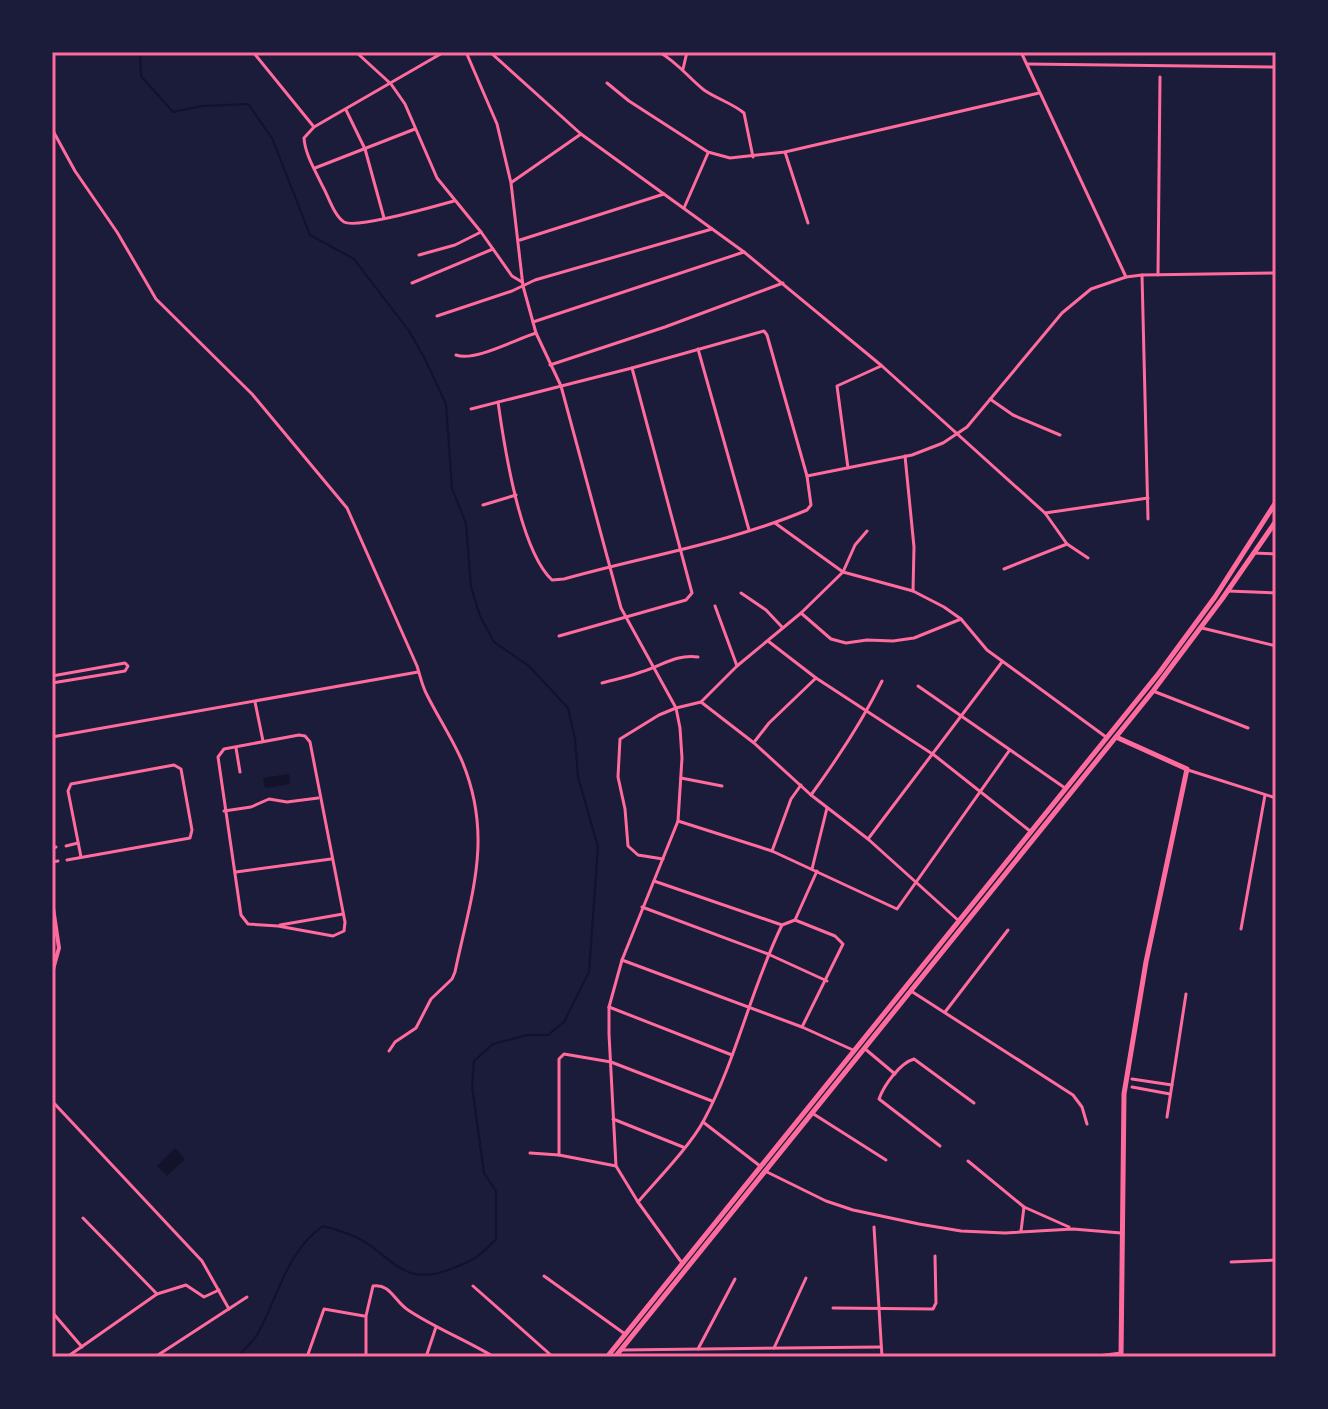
<svg xmlns="http://www.w3.org/2000/svg" width="1328" height="1409" viewBox="0 0 1328 1409" font-family="'IBM Plex Serif',serif">
<rect width="100%" height="100%" fill="#1b1b3a"/>
<g fill="#12122b">
<path d="M289 774 290 784 265 788 263 778Z"/>
<path d="M175 1148 185 1159 167 1176 157 1166Z"/>
</g>
<g fill="none" stroke-linecap="round" stroke-linejoin="round">
<path stroke="#12122b" stroke-width="2" d="M140 52 141 76 173 112 202 106 248 104 272 138 310 235 354 259 409 331 424 357 446 404 452 488 466 524 471 587 480 616 494 642 529 666 568 708 575 739 578 777 598 847 589 972 564 1022 548 1035H527L493 1044 474 1061 472 1086 484 1173 496 1191V1239C480 1256 473 1261 451 1269 409 1285 399 1266 368 1244 355 1235 339 1230 323 1226 286 1252 279 1295 258 1333 253 1342 244 1349 238 1357"/>
<g stroke="#ff6b9d" stroke-width="3">
<path d="M253 52 314 127"/>
<path d="M356 52 391 84 405 104 437 178 481 232 512 276 522 282"/>
<path d="M444 52 314 127 304 138C305 154 315 170 322 185 328 195 334 216 344 222 357 229 436 206 454 201"/>
<path d="M466 52 497 124 511 183 523 286 536 333 561 386 621 608 676 708 680 728 682 758 678 821 622 960 609 1007V1034L616 1166 638 1202 682 1263"/>
<path d="M490 52 581 134 744 252 882 366 1045 513 1067 544 1088 558"/>
<path d="M659 52C677 62 688 77 704 90 717 99 732 103 744 113L753 157"/>
<path d="M1021 52 1126 277"/>
<path d="M1027 64 1276 67"/>
<path d="M683 69 687 52"/>
<path d="M607 83 629 101 708 152 730 158 785 152 1039 93"/>
<path d="M346 110 365 149 384 218"/>
<path d="M52 129 75 171 117 232 156 299 252 394 347 508 417 666C420 675 422 686 427 695 438 717 452 738 462 761 494 838 471 895 455 972L452 979 431 999 416 1028 395 1042 389 1051"/>
<path d="M785 152 808 223"/>
<path d="M315 168 415 129"/>
<path d="M512 182 581 134"/>
<path d="M684 208 708 153"/>
<path d="M520 240 664 194"/>
<path d="M419 255 455 245 481 232"/>
<path d="M1142 275 1148 519"/>
<path d="M1158 275 1160 77"/>
<path d="M412 283 493 249"/>
<path d="M437 316 512 291 535 280 712 229"/>
<path d="M533 322 744 252"/>
<path d="M698 349 749 530"/>
<path d="M456 355C475 362 516 339 536 333"/>
<path d="M550 365 665 327 783 283"/>
<path d="M990 399 1013 415 1060 435"/>
<path d="M471 409 632 368 764 331 767 335 807 476 811 505 807 510C729 543 645 556 564 579L552 580C520 550 504 445 498 402"/>
<path d="M905 456 914 547 913 591"/>
<path d="M848 468 837 386 881 366"/>
<path d="M807 476 912 455 943 443 967 427 1062 313 1091 289 1126 277 1142 275 1276 273"/>
<path d="M483 505 516 495"/>
<path d="M1045 513 1148 498"/>
<path d="M775 523 843 572 913 591 944 607 961 619 987 650 1106 737"/>
<path d="M1253 553 1276 554"/>
<path d="M1004 569 1067 544"/>
<path d="M1228 591 1276 593"/>
<path d="M741 593 766 610 782 627"/>
<path d="M715 606 737 666"/>
<path d="M801 613 831 639 846 643 867 640 893 641 914 638 961 619"/>
<path d="M1202 628 1276 646"/>
<path d="M559 636 686 600 692 593 632 368"/>
<path d="M768 641 816 678 934 755 1030 831"/>
<path d="M52 676 125 663 128 666 125 671 52 683"/>
<path d="M602 683C615 679 629 677 641 672 662 666 675 654 698 657"/>
<path d="M918 686 1065 788"/>
<path d="M1153 691 1248 728"/>
<path d="M255 702 263 741"/>
<path d="M701 702 754 743 811 795 868 839 959 921"/>
<path d="M299 735 305 736 310 742 345 922 344 931 333 936 278 926 248 924 241 915 218 757 224 749Z"/>
<path d="M52 737 418 672"/>
<path d="M755 741 769 723 816 678"/>
<path d="M236 748 240 772"/>
<path d="M1188 770 1276 798"/>
<path d="M681 778 722 786"/>
<path d="M811 795C838 758 862 722 882 681"/>
<path d="M224 811 251 807 269 799 287 802 318 798"/>
<path d="M678 821 772 851 897 909 1009 751"/>
<path d="M868 839 1002 662"/>
<path d="M66 846 78 843"/>
<path d="M52 848 56 847"/>
<path d="M772 851 791 799 801 785"/>
<path d="M663 859 638 855 628 846 625 809 618 777 620 739 659 715 676 708 701 702 737 666 801 613 843 572 855 545 867 531"/>
<path d="M67 860 190 838 192 830 181 769 174 765 71 784 68 791 81 857"/>
<path d="M52 862 58 861"/>
<path d="M812 869 827 808"/>
<path d="M236 872 331 859"/>
<path d="M654 881 782 925 795 920 817 871"/>
<path d="M642 907 768 954 827 981"/>
<path d="M795 920 835 936 843 944 802 1027"/>
<path d="M280 925 343 914"/>
<path d="M1241 929 1265 795"/>
<path d="M622 960 802 1027 853 1050"/>
<path d="M911 991 1073 1095 1082 1107 1087 1124"/>
<path d="M609 1007 732 1055"/>
<path d="M945 1012 1008 930"/>
<path d="M864 1048 895 1074"/>
<path d="M1132 1079 1172 1085"/>
<path d="M1132 1087 1170 1094"/>
<path d="M52 1101 202 1261 229 1309"/>
<path d="M812 1113 886 1160"/>
<path d="M1167 1117 1186 994"/>
<path d="M613 1119 683 1147"/>
<path d="M703 1122 760 1166"/>
<path d="M940 1146 879 1099C884 1085 900 1063 914 1059L974 1103"/>
<path d="M530 1153 559 1155 616 1166"/>
<path d="M559 1155V1059L564 1054 611 1062 712 1101"/>
<path d="M968 1161 1024 1207 1069 1227"/>
<path d="M767 1172 826 1201 853 1210 919 1224 961 1231 1005 1233 1073 1229 1121 1233"/>
<path d="M638 1202C657 1180 691 1145 704 1120 737 1058 751 988 782 925"/>
<path d="M83 1218 157 1294"/>
<path d="M874 1227 882 1357"/>
<path d="M1021 1231 1024 1207"/>
<path d="M1231 1262 1276 1260"/>
<path d="M544 1276 625 1334"/>
<path d="M473 1286 553 1357"/>
<path d="M833 1308 933 1309 936 1303 935 1256"/>
<path d="M52 1312 82 1347"/>
<path d="M774 1348 806 1278"/>
<path d="M698 1349 735 1279"/>
<path d="M621 1350 881 1347"/>
<path d="M67 1357 157 1294 186 1285 204 1297 219 1290"/>
<path d="M155 1357 247 1297"/>
<path d="M307 1357 324 1309 364 1316"/>
<path d="M366 1357V1316L373 1286C390 1283 395 1302 408 1310 435 1328 466 1340 494 1357"/>
<path d="M426 1357 436 1327"/>
<path d="M1090 1357 1121 1353"/>
</g>
<path stroke="#ff6b9d" stroke-width="4" d="M52 901 59 948 52 973"/>
<g stroke="#ff6b9d" stroke-width="5">
<path d="M1116 737 1187 769 1146 962 1124 1094 1121 1357"/>
<path d="M607 1357 1159 673 1215 597 1276 502"/>
<path d="M615 1357 1153 691 1222 599 1276 521"/>
</g>
</g>
<rect width="1328" height="1409" fill="none" stroke="#1b1b3a" stroke-width="108"/>
<rect x="54" y="54" width="1220" height="1301" fill="none" stroke="#ff6b9d" stroke-width="3"/>
</svg>
